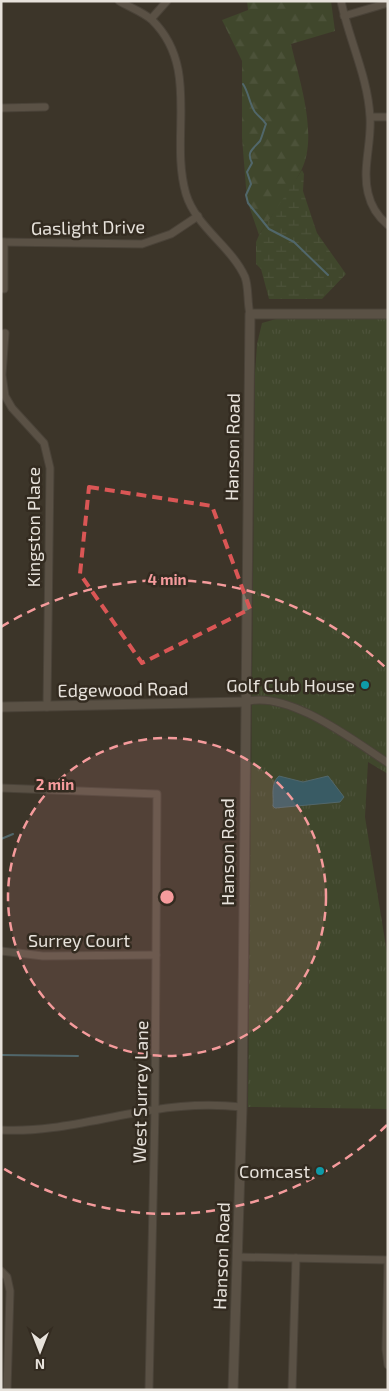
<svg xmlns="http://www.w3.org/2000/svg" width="389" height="1391" viewBox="0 0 389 1391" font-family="'Exo 2',sans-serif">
<defs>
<pattern id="grass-tufts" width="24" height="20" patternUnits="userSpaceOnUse" patternTransform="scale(1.25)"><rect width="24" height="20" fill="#455e2f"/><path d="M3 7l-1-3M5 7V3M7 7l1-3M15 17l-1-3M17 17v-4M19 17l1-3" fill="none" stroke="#60754d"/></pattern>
<pattern id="forest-firs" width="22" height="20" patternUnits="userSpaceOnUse" patternTransform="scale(1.25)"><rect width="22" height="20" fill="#455e2f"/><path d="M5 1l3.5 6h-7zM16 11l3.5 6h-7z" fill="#60754d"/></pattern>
<pattern id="wetland-marsh" width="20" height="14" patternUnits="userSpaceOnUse" patternTransform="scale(1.25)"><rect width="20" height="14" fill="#455e2f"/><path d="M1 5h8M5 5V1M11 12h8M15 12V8" fill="none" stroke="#60754d"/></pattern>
</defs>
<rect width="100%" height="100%" fill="#3d3529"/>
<path fill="url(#grass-tufts)" d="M276 319H388V774L368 762 365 817 388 959V1109L248 1107 255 373 257 344 262 323Z"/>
<path fill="url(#forest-firs)" d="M247 1H331L335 31 291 44C299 79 319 137 301 171 289 193 273 214 259 235L247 200 242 138V61L222 20 248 10Z"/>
<path fill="url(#wetland-marsh)" d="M302 170 304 174 303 191 317 233 346 274 322 299H269L261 269 256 264V242L259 235Z"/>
<path fill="#3689ac" stroke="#6ba4ba" d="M279 776 303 782 328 776 344 797 340 802 275 808 273 806C274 796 270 784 279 776Z"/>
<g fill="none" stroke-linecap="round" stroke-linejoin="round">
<g stroke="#6ba4ba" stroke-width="2">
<path d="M243 84C249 93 249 103 255 112 259 117 262 118 266 124 264 129 262 137 260 141 253 149 246 152 252 163L247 172 251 184 246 195 248 203 269 229 294 242 328 275"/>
<path d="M1 839 13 834"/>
<path d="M1 1055 78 1056"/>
</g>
<defs>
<g id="minor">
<path d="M119 1C129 7 143 12 152 20 201 68 169 136 186 194 196 227 231 246 245 277 249 288 247 302 250 314"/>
<path d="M341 1C349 40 368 77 370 117 372 142 362 168 368 193 371 206 378 217 388 225"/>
<path d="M344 16 388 3"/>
<path d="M151 19 167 1"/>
<path d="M1 108 45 107"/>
<path d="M371 117H388"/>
<path d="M1 242 142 244 171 234 198 216"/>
<path d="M4 242V289"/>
<path d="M5 333 2 375 5 396 12 408 44 443 50 468 47 707"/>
<path d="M245 702C287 689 353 740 388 763"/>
<path d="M1 788 157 794 155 1109 149 1390"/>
<path d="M1 951 43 956 156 955"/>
<path d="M1 1130C52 1133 103 1117 153 1110 183 1105 212 1104 242 1107"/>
<path d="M237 1257 388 1260"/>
<path d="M388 1263 386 1349 388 1365"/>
<path d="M1 1271 7 1277 10 1291 7 1390"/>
<path d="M292 1390 296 1258"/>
</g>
<g id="tertiary">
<path d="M1 707 245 702"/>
<path d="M233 1390 242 1107 250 314H388"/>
</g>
</defs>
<use href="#minor" stroke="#5b544a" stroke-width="9"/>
<use href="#tertiary" stroke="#5b544a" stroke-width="11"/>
<use href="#minor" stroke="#7e7467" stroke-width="7"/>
<use href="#tertiary" stroke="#7e7467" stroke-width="9"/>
</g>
<path d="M0 0H389V1391H0ZM89 487 212 506 250 609 142 663 80 574Z" fill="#3d3529" fill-opacity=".55" fill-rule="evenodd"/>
<path fill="none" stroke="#da5655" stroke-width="4" stroke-dasharray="10 6" stroke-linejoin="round" d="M89 487 212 506 250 609 142 663 80 574Z"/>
<circle cx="167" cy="897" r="159" fill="#f59b9c" fill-opacity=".12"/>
<g fill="none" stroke="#f59b9c" stroke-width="2.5" stroke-dasharray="9 6">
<circle cx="167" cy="897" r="159"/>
<path d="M387 1125A317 317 0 0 1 1 1167M1 627A317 317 0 0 1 387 669"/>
</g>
<g fill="#0f9aa8" stroke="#332b20" stroke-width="2">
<circle cx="365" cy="685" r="5"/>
<circle cx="320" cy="1171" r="5"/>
</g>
<g text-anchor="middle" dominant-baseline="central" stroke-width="5" stroke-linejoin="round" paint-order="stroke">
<g font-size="18" fill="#e7e2db" stroke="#332b20">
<text transform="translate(88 227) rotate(-1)">Gaslight Drive</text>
<text transform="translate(232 447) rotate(-89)">Hanson Road</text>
<text transform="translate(33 527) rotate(-90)">Kingston Place</text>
<text transform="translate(123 689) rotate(-1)">Edgewood Road</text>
<text transform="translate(227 852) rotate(-90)">Hanson Road</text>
<text x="79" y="940">Surrey Court</text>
<text transform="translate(140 1092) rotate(-89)">West Surrey Lane</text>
<text transform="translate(221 1256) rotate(-88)">Hanson Road</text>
</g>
<g font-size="18" fill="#e7e2db" stroke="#332b20" text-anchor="end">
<text x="355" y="685">Golf Club House</text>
<text x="310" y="1171">Comcast</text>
</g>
</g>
<circle cx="167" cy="897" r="8" fill="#f59b9c" stroke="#332b20" stroke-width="2.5"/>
<g font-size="15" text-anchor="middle" font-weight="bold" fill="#f59b9c" stroke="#332b20" stroke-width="5" stroke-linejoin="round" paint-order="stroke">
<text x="167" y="585">4 min</text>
<text x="55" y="790">2 min</text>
</g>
<rect width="389" height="1391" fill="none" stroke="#e7e2db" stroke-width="5"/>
<g transform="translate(40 1351) rotate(180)" stroke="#332b20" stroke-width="4" paint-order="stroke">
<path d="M0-4L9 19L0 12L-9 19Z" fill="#e7e2db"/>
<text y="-8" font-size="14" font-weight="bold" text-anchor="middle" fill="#e7e2db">N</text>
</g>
</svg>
